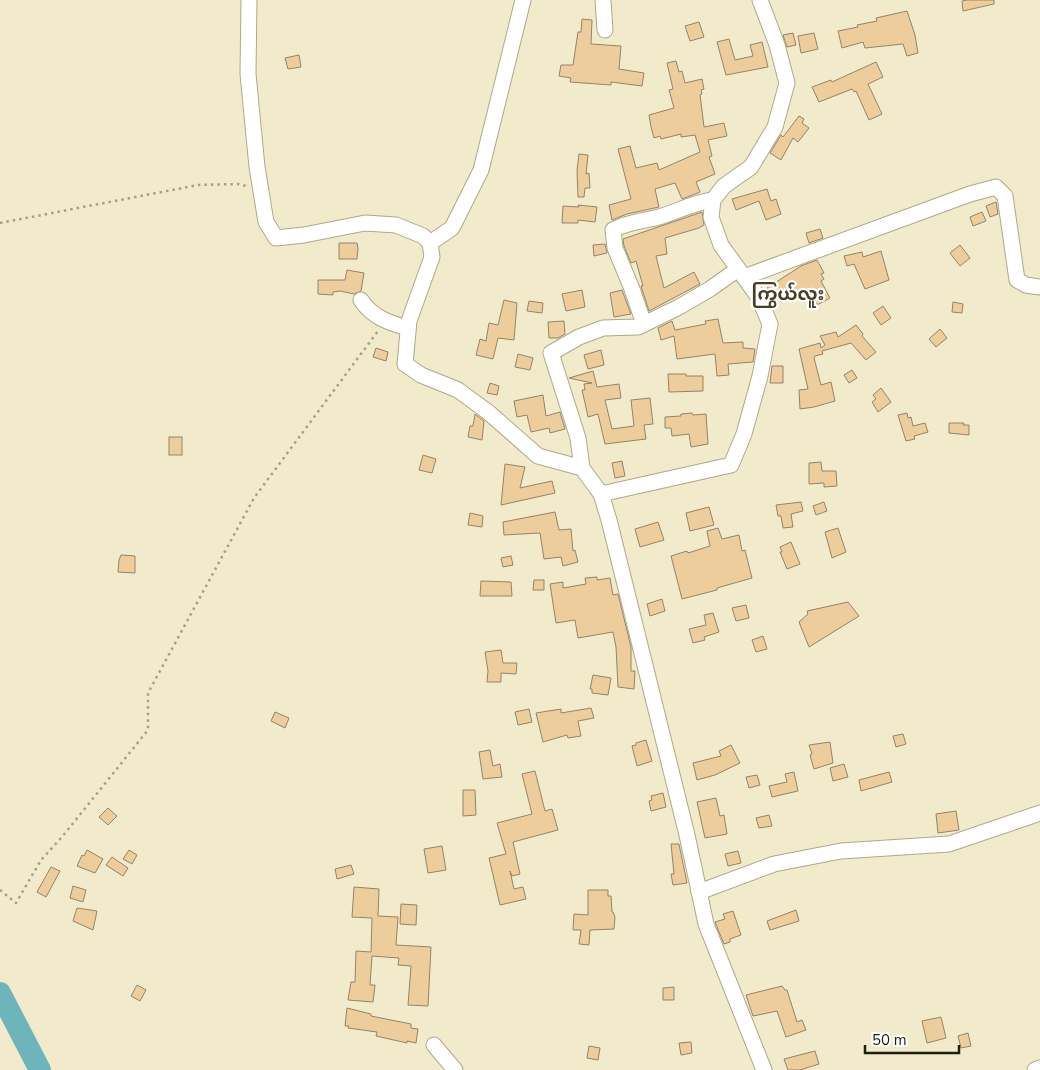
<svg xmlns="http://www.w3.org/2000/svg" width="1040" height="1070" viewBox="0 0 1040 1070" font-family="'Nunito Sans','Noto Sans Myanmar',sans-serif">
<rect width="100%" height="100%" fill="#f2ebcb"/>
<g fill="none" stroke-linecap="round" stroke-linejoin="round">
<path stroke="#6db4bb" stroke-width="22" d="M0 993 40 1070"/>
</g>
<g fill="#eecd9d" stroke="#948369">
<path d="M967 0H994V4L963 11 962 1Z"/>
<path d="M907 11 915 35 918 53 907 56 903 44 865 48 863 42 842 48 838 31 858 27 857 25 877 21 876 18Z"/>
<path d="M582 19 592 20 591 44 621 46 619 69 644 73 642 86 611 82V85L570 82 571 78 559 76 561 65H573L578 32H581Z"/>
<path d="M699 22 704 37 690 41 685 26Z"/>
<path d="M793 33 796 45 787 47 783 35Z"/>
<path d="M814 33 818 49 801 53 798 36Z"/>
<path d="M729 39 735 60 753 56 750 45 762 42 768 67 726 75 717 42Z"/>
<path d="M299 55 301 67 288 69 285 58Z"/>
<path d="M676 61 679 72 682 71 685 83 702 79 704 89 701 90 702 94 700 95 704 127 724 123 727 136 708 140 712 156 709 157 715 174 696 182 700 192 682 199 675 183 655 189 659 207 627 214 612 220 609 205 631 199 618 149 630 146 636 168 657 163 659 170 700 152 695 135 681 137V134L661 139 660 136 654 138 651 127 649 115 674 108 669 90 673 89 667 63Z"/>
<path d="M876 62 883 77 868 84 882 114 869 120 856 91 854 92 852 89 819 102 812 87 831 80 832 82Z"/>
<path d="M799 116 804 119 802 123 809 128 798 142 793 138 781 160 770 153 781 135 783 137Z"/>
<path d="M579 154 588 155 586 174 589 173 590 188H585L584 197H578L577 170Z"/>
<path d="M767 189 771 201 776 199 781 214 766 220 759 201 736 210 732 199Z"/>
<path d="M996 202 998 214 990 217 986 206Z"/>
<path d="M578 205 597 207 595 222 578 220V223H562L563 206 579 207Z"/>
<path d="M702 212 704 225 699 228 665 238 667 254 656 256 664 288 694 272 700 284 649 311 641 286H643L636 261 631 263 624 246 623 239Z"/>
<path d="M982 212 986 221 973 226 970 217Z"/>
<path d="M820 229 823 238 809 243 806 233Z"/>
<path d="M339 243H357L358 248 357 259H339Z"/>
<path d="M605 244 607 253 594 256 593 245Z"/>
<path d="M960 245 970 258 960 266 950 253Z"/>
<path d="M881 251 889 280 865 289 854 264 847 266 844 256 862 252 863 257Z"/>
<path d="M817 260 824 273 821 274 824 279 821 281 830 298 817 305 809 290 781 302 774 292 767 288 801 266Z"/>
<path d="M347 270 364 273 361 291 354 294 340 291 333 292V295L318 294V280H345Z"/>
<path d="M582 290 585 307 566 311 562 294Z"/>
<path d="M622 290 631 314 614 317 610 293Z"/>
<path d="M504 300 517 303 514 340 498 338 493 359 476 355 480 339 486 341 489 323 498 325Z"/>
<path d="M529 301 543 303 542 313 527 311Z"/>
<path d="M953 302 963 304 962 313 952 312Z"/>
<path d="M883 306 891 318 881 325 873 313Z"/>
<path d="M718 319 723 343 743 342V348L755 349 753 362 728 364 729 375 717 376 715 354 677 359 674 336 661 340 658 328 672 321 675 330 706 324 705 321Z"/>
<path d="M564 321 565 334 558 338H549L548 322Z"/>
<path d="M856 325 863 334 862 336 876 352 866 360 851 343 822 351 823 354 815 356 814 358 821 385 831 382 835 401 814 407 800 409 799 390 808 389 799 349 820 343 821 348 825 345 820 336 836 332 838 337Z"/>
<path d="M940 329 947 338 936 347 929 339Z"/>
<path d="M376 348 388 352 386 361 373 357Z"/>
<path d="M601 350 604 365 588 369 584 355Z"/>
<path d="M518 354 533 358 530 370 515 367Z"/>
<path d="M772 366H783V383H770Z"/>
<path d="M852 370 857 378 849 383 844 375Z"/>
<path d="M593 371 597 387 619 384 621 398 605 400 612 429 634 426 631 400 650 398 653 424 644 425 646 439 605 444 598 414 588 417 585 403 582 390H585L584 384 592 383 569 378Z"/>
<path d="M668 374H686V376H703V391L669 392Z"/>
<path d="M490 383 499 386 497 395 487 393Z"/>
<path d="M881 388 891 402 878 412 872 402 876 399 873 395Z"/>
<path d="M543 395 546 416 560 412 565 429 550 433 549 428 531 432 527 415 517 417 514 401Z"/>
<path d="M692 413 693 415 706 414 708 444 691 447 689 434 672 436 671 428H665V417L681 416V414Z"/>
<path d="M907 413 908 418 911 417 913 426 925 423 928 432 914 436 915 439 906 441 898 415Z"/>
<path d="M475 414 484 421 482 440 468 437 470 426H473Z"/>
<path d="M949 423H964L963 425H969V435L949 433Z"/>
<rect x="169" y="437" width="13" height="18"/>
<path d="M423 455 436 459 432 473 419 470Z"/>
<path d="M622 461 625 476 615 478 612 463Z"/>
<path d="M821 462 822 471H836L837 486 824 487V483L809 484V463Z"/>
<path d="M505 464 525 467 520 488 552 481 555 493 501 505Z"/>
<path d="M801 502 803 511 791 514 793 527 783 528 781 516H778L776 505Z"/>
<path d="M824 502 827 511 816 515 813 506Z"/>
<path d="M709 507 714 525 690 531 686 513Z"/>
<path d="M555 512 559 530 571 529 573 551 575 550 578 562 563 566 561 557 544 559 540 533 504 535 503 522Z"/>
<path d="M470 513 483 516 482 527 468 525Z"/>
<path d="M658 522 664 540 640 547 635 529Z"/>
<path d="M718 528 722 539 739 535 742 551 745 550 752 578 717 588V590L682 599 671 556 687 551 688 553 710 546 707 531Z"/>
<path d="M838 528 846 552 832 558 825 532Z"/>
<path d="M791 542 800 564 787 569 780 552H782L780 547Z"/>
<path d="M121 555 135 556V573L118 572 119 560Z"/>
<path d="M511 556 513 565 503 567 501 558Z"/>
<path d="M597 577V580L610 578 613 595 618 594 631 647V671H635L634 689 618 687 616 647 613 632 578 638 575 620 556 623 550 584 563 582V588L586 584 585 578Z"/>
<path d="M534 580H544V590H533Z"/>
<path d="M481 581 511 582 512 596H480Z"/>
<path d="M662 599 665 611 650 616 647 604Z"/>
<path d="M848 602 859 616 809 647 799 622 808 614 807 611Z"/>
<path d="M746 605 749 618 736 621 732 608Z"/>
<path d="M713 613 719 632 704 637 705 640 693 643 689 629 706 625 704 615Z"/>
<path d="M763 636 767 649 756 652 752 640Z"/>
<path d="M501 650 503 663H517L516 674 501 673V682H487L488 671 485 652Z"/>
<path d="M593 675 611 678 608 695 592 693V689H590Z"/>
<path d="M591 708 594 718 578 721 581 736 568 738 567 735 543 742 536 713 561 709V713Z"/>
<path d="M529 709 532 722 518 725 515 712Z"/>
<path d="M275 712 289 718 285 728 271 721Z"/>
<path d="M903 734 906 744 896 747 893 736Z"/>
<path d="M646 740 652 761 637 766 632 746 636 745V743Z"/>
<path d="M830 742 833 763 814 769 810 755 812 754 809 745Z"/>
<path d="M731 745 740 763 715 775 697 780 693 763 721 756 719 751Z"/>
<path d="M490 750 493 766 500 764 502 777 483 779 479 752Z"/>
<path d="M844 764 848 777 833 781 830 768Z"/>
<path d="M535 771 545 811 552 809 558 830 513 842 520 874 512 876 510 871 514 889 523 887 526 899 500 905 489 858 506 854 497 823 532 814 522 774Z"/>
<path d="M794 772 798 791 772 797 769 786 787 782 785 774Z"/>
<path d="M889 772 892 782 861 791 859 780Z"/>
<path d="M757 775 760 785 749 788 746 777Z"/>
<path d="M463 790H475L476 815 463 816Z"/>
<path d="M663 793 666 807 651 811 649 801 652 800 651 796Z"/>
<path d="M716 798 720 816 724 815 727 834 705 838 697 802Z"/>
<path d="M108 808 117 816 108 825 99 817Z"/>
<path d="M956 811 959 830 938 833 936 814Z"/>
<path d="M769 815 772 826 759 828 756 818Z"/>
<path d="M671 844H679L687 883 673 885 671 874H674Z"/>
<path d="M442 846 446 870 428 873 424 849Z"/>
<path d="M87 850 103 859 95 873 77 866 82 855 84 856Z"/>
<path d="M129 850 137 855 132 864 123 859Z"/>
<path d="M738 851 741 863 728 866 725 854Z"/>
<path d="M112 857 128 868 123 876 106 865Z"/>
<path d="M351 865 354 874 337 879 335 869Z"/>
<path d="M51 867 60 871 46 897 37 892Z"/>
<path d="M73 886 86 890 83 902 70 898Z"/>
<path d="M354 887 379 889 378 916 398 917 396 945 431 947 428 1006 408 1005 411 966 398 965 399 958 372 956 370 985H375L373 1002 348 1000 351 982H355L356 951 371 952 372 918 352 917Z"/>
<path d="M588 890H608V896H611L612 912H613L615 917 614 929 590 930 589 945 579 944 581 930H573L574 914 588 915Z"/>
<path d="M401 904 417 905 416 925 400 924Z"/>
<path d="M77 908 97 911 93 930 73 921Z"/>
<path d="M796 910 799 921 770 930 767 921Z"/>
<path d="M733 911 741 935 730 939V942L724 944 715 922 725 919 723 914Z"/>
<path d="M137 985 146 990 140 1001 131 996Z"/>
<path d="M782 986 785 990H787L797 1022 802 1020 806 1030 786 1037 777 1011 753 1016 746 995Z"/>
<path d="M674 987V1000H663V988Z"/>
<path d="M347 1008 371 1014V1016L411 1024V1028L418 1029 416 1043 407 1041V1043L376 1036 377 1032 348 1028 349 1026H345Z"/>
<path d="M941 1017 946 1038 927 1043 922 1021Z"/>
<path d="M968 1033 971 1046 961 1048 958 1036Z"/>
<path d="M691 1042 692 1053 681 1055 679 1043Z"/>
<path d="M589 1046 600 1048 598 1060 587 1058Z"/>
<path d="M815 1051 819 1064 800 1070H788L784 1059Z"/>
</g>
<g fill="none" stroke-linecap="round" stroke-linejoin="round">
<defs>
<g id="minor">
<path d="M249 0 248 74 257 167 266 222 276 238 304 235 365 223 396 225 423 236 430 243 432 257 409 321 405 364 421 375 458 390 488 412 538 456 582 468 601 494"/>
<path d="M603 0 605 30"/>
<path d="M760 0 777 45 787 83 775 127 751 167 724 186 713 200 711 217 721 245 759 298 770 324 760 376 744 434 731 465 601 494 609 520 687 835 706 924 764 1070"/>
<path d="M430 243 452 228 481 170 523 0"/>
<path d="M744 277 970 194 996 187 1005 196 1017 280 1026 285 1040 287"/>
<path d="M361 300C372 317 389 323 408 328"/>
<path d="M644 324 632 289 615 248 613 230C627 222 644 221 659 217 677 212 694 202 713 200"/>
<path d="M582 468 578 438 551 353 579 337 603 328 638 327 679 307 710 289 738 269"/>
<path d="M699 892 774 864 841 851 949 844 1040 813"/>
<path d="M434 1045 455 1070"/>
<path d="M1035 1070 1040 1068"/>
</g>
</defs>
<use href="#minor" stroke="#aea889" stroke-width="17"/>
<g stroke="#a49f86" stroke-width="2.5" stroke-dasharray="2.5 4" stroke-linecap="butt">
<path d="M0 223 198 185 238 184 246 186"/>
<path d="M0 890 16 903 41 860 62 837 148 730V693L254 498 378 331"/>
</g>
<use href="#minor" stroke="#fff" stroke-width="15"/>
</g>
<g text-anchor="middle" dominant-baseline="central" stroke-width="4.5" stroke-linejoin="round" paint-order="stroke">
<g font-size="18" font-weight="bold" fill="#454025" stroke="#fff">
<text x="788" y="294">ကြွယ်လူး</text>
</g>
</g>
<path d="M865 1045v8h94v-8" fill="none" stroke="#201e12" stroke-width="2.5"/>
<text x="872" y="1045" font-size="15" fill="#201e12" stroke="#ffffff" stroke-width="4" paint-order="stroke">50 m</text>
</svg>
